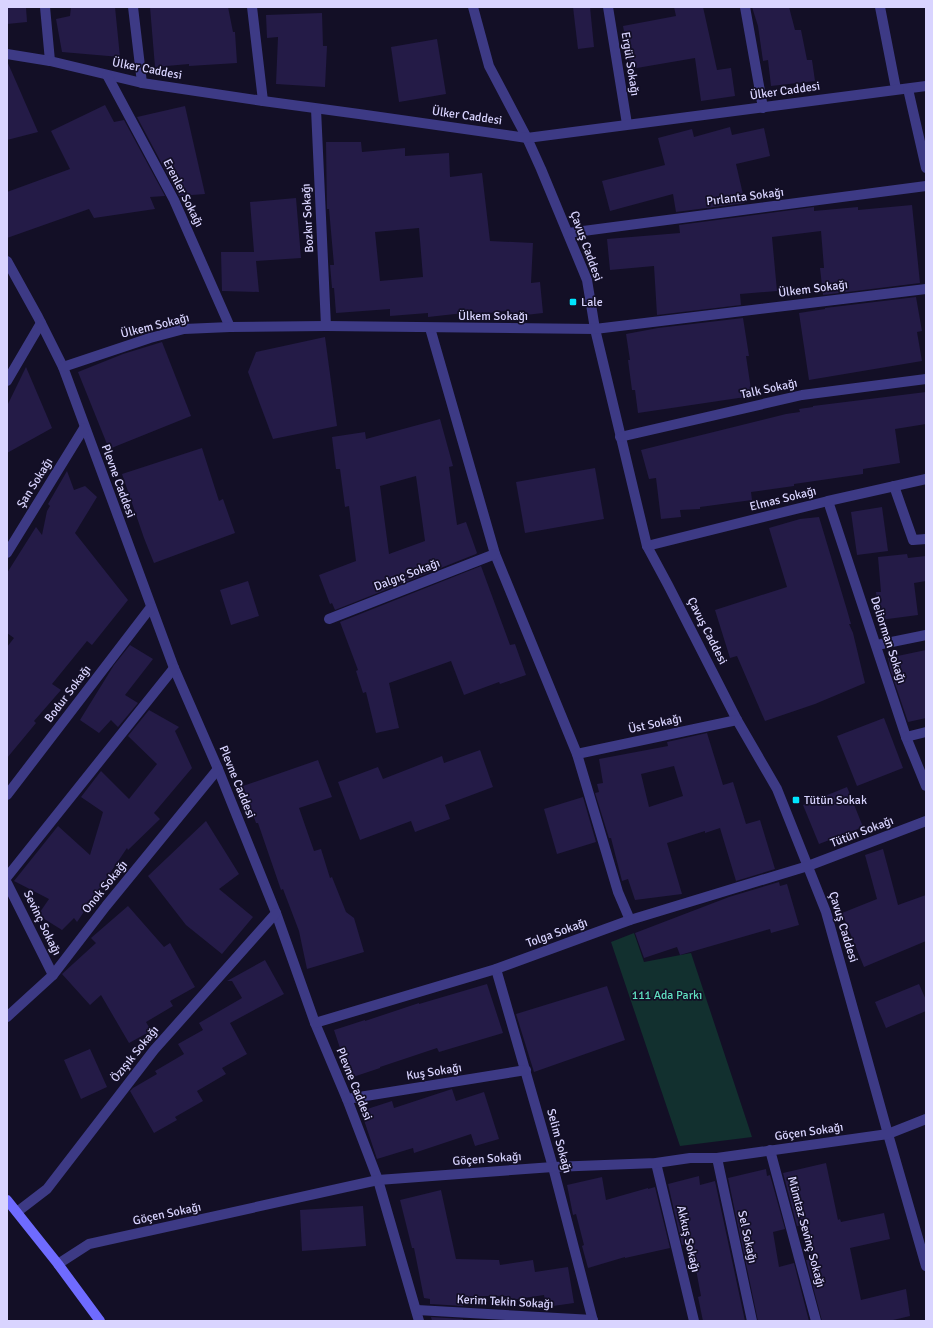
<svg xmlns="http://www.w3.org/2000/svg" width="933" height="1328" viewBox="0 0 933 1328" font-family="Signika,sans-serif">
<rect width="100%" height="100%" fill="#130f26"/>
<path fill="#12302f" d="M634 933 644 962 691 953 752 1137 680 1146 611 942Z"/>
<g fill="#241b47" fill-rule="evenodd">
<path d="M7 7H26L27 22 7 24Z"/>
<path d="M71 7H115L120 57 62 52 56 19 70 16Z"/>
<path d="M150 7H228L233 32H235L237 63 189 66V64L155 67Z"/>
<path d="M573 7H590L594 47 578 49Z"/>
<path d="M674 7H703L717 70 731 68 735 96 701 101 695 58 631 69 623 26 676 16Z"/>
<path d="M752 7H789L795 30H801L807 60H812L815 81 771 86 768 60 763 61 758 26Z"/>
<path d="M322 13 323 46H327L325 87 276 84 278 37 267 38 266 15Z"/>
<path d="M437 39 446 94 399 102 391 47Z"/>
<path d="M7 61 38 132 7 140Z"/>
<path d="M105 105 114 122 124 120 165 196 150 197 155 209 94 218 89 209 7 238V192L70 169 51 131Z"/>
<path d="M185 106 205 194 179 196 137 117Z"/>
<path d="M730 127 732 135 764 128 770 156 736 164 745 203 676 212 673 194 610 211 602 181 665 165 658 138 692 129 694 137Z"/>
<path d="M326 142H361L362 152 405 148V156L449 153 450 177 482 173 490 241 533 243 531 283 540 282 543 313 507 317 506 311 464 316V313L428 317V313L390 316V309L336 313 334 288H332L330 265H334L329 209H327ZM419 228 423 277 380 281 375 232Z"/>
<path d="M296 198 301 258 256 261 259 292 222 291 221 252H254L250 202Z"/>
<path d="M912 205 920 283 823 295 820 268H824L821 231 772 237 777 291 740 294 741 305 657 315 654 266 610 270 607 239 680 233 679 225 814 207V211L858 207V210Z"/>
<path d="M916 297 922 331 917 332 922 361 809 380 799 313 825 309V308Z"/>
<path d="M743 318 749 356H746L752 396 638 413 635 390H632L628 360H630L626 334 658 328Z"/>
<path d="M325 337 337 426 273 439 248 372 256 352Z"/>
<path d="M162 342 191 416 109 449 78 372 123 354Z"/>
<path d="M26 367 52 428 7 453V406Z"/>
<path d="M926 392V424L895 429 900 463 863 469V474L794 484V486L751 492 752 500 700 507V509L680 510 681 517 661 519 656 478 649 479 641 450 786 414 800 412 799 409 813 407V406Z"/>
<path d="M440 419 453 466 449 467 457 525 466 522 477 553 476 554 335 610 332 603 330 604 319 575 356 561 349 506 345 507 340 469H336L332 437 365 432 366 439ZM416 476 425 541 389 554 380 486Z"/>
<path d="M202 448 219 501 223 499 235 533 154 563 144 538 122 474Z"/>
<path d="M595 468 604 519 525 533 516 482Z"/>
<path d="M67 471 74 490 85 486 97 497 75 533 128 600 92 645 87 641 52 684 61 690 34 721 36 723 7 758V647L14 638 7 633V573L36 527 42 535 47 511 50 506 48 504Z"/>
<path d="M882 507 888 551 857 555 851 512Z"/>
<path d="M819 517 847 610 851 624H849L853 633 865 683 815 704 765 721 737 656 730 658 715 610 787 587 769 528 800 519Z"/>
<path d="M907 554 908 558 926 556V581L914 583 918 615 880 620 876 592H881L878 557Z"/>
<path d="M481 566 510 645 515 644 526 675 500 684 499 682 464 695 451 661 389 683 399 728 376 733 366 692 363 693 356 671 358 670 340 622Z"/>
<path d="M248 581 259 616 231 625 220 590Z"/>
<path d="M130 645 153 659 125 695 138 703 118 727 111 720 99 733 80 720 114 665Z"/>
<path d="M926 650V718L908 722 890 669 888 658Z"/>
<path d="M149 710 179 727 175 731 192 768 154 813 160 819 128 850 127 848 77 922 74 918 62 930 38 915 49 899 14 881 58 826 90 855 103 812 81 797 101 771 129 799 157 764 128 736Z"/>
<path d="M884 718 903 768 857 786 837 736Z"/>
<path d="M707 733 723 785 733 782 746 824 760 820 775 869 736 881 720 828 705 833V831L667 843 682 894 635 900 628 879 622 881 611 838H609L595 793 599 792 597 784 603 783 599 759 668 746 667 742ZM674 766 683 796 649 807 641 774Z"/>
<path d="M480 750 493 787 445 805 450 819 415 832 411 821 360 840 338 782 378 767 383 779 442 756 444 763Z"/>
<path d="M318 760 332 797 299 808 314 851 321 849 330 878 332 877 346 912 354 918 364 952 307 969 299 931 283 889 281 890 258 823H256L243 786Z"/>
<path d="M847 787 863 827 819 844 803 805Z"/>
<path d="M583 797 596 842 557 854 544 809Z"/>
<path d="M206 821 239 874 219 889 253 917 222 954 186 925 148 876Z"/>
<path d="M883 849 898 905 926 895V941L864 967 842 913 877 899 865 855Z"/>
<path d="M779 882 780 886 787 884 799 925 771 933 770 929 680 955 677 947 644 958 635 933 729 897Z"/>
<path d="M128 906 164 947 170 943 195 987 170 1001 173 1006 146 1022 151 1031 129 1043 101 995 90 1005 62 974 96 943 91 938Z"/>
<path d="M265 960 284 994 230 1023 247 1054 222 1068 226 1074 197 1091 203 1101 175 1117 177 1120 154 1133 130 1091 133 1088 157 1074 155 1071 184 1054 178 1044 203 1030 199 1023 242 998 232 981H227Z"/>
<path d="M487 984 503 1033 439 1052 437 1048 380 1067V1068L350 1078 334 1030 365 1020V1021L419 1003V1004Z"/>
<path d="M919 984 926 1000V1011L886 1028 875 1002Z"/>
<path d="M607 986 625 1040 534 1072 516 1014Z"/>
<path d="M90 1049 107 1087 81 1099 64 1060Z"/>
<path d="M452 1089 456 1101 484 1092 499 1139 475 1146 471 1134 414 1153 413 1148 377 1159 361 1111 392 1101 394 1108Z"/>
<path d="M826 1163 838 1220 840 1219 841 1222 884 1213 890 1239 850 1248 861 1300 906 1289 910 1316 889 1321H822L806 1260 811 1259 804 1225 797 1226 783 1173Z"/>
<path d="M766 1169 767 1176 770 1175 785 1229 773 1232 779 1267 794 1263 809 1321H758L728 1178Z"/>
<path d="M699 1176 700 1185 715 1181 745 1321H703L698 1297 701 1296 691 1243 682 1245 668 1184Z"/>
<path d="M602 1177 606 1200 648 1188V1189L655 1187 670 1248 625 1258V1257L588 1268 582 1246 584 1245 576 1214 573 1215 567 1185Z"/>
<path d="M441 1190 456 1259 499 1260 500 1265 533 1260 535 1272 568 1267 574 1303 546 1307 544 1295 511 1300 510 1296H477L476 1301 463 1300V1306L430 1304V1299L424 1298 414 1248H412L400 1200Z"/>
<path d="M363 1206 366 1246 302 1251 300 1210Z"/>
<path d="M431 1317 463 1319V1321H432Z"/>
</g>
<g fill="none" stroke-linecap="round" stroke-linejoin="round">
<g stroke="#3d3a85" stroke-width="10">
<path d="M45 7 50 61"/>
<path d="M133 7 142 83"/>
<path d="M252 7 263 101"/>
<path d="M473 7 489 66 527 138 541 169 587 280 595 329 647 546 668 585 737 720 777 789 826 912 888 1134 926 1266"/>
<path d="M608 7 627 124"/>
<path d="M745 7 763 108"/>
<path d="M880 7 896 89"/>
<path d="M7 54 50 61 142 83 263 101 359 114 527 138 926 86"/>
<path d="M107 75 174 200 230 327"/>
<path d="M908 89 926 168"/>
<path d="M316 109 326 326"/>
<path d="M568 233 926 186"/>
<path d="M7 261 38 317 63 367 174 668 218 769 276 913 315 1023 347 1099 378 1180 419 1321"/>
<path d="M430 328 495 554 577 754 618 892 630 920"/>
<path d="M63 367 150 338 184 329 230 327 326 326 595 329 926 289"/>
<path d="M7 381 41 323"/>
<path d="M620 437 802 395 926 379"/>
<path d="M894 486 913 540 926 539"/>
<path d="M828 501 906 737 926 786"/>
<path d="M647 546 828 501 926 479"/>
<path d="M7 553 84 428"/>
<path d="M329 619 495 554"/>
<path d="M877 645 926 635"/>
<path d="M906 737 926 732"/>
<path d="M577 754 737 720"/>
<path d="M7 795 151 607"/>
<path d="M7 877 174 668"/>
<path d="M7 883 53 975"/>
<path d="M496 969 553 1167 593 1321"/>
<path d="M7 1017 53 975 106 906 218 769"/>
<path d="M315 1023 496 969 630 920 808 866 926 821"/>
<path d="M347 1099 526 1070"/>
<path d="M770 1150 816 1321"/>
<path d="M717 1158 752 1321"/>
<path d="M656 1163 694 1321"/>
<path d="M17 1212 47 1189 154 1050 276 913"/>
<path d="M58 1264 89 1244 378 1180 553 1167 656 1163 690 1158H717L888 1134 926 1119"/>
<path d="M417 1310 593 1320"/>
</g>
<path stroke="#6f6bff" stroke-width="10" d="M7 1200 58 1264 100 1321"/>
</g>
<g fill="#00e5ff" stroke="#130f26" stroke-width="1.5">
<rect x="569" y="298" width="8" height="8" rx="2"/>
<rect x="792" y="796" width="8" height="8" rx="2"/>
</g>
<g text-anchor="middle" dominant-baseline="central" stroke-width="3.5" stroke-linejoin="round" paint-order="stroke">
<g font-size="12" fill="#d9d4ff" stroke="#130f26">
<text transform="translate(630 64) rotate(81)">Ergül Sokağı</text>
<text transform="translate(147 69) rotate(11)">Ülker Caddesi</text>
<text transform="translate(785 91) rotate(-8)">Ülker Caddesi</text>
<text transform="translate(467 116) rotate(8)">Ülker Caddesi</text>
<text transform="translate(183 193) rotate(63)">Erenler Sokağı</text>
<text transform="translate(745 197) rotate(-7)">Pırlanta Sokağı</text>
<text transform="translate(308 218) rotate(-93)">Bozkır Sokağı</text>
<text transform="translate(586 246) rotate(70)">Çavuş Caddesi</text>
<text transform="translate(813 289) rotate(-7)">Ülkem Sokağı</text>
<text x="493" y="316">Ülkem Sokağı</text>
<text transform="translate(155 326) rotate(-14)">Ülkem Sokağı</text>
<text transform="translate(769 389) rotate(-12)">Talk Sokağı</text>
<text transform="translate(118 481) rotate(70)">Plevne Caddesi</text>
<text transform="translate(35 483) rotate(-58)">Şan Sokağı</text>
<text transform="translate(783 499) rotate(-14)">Elmas Sokağı</text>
<text transform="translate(407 575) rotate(-21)">Dalgıç Sokağı</text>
<text transform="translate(707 631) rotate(63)">Çavuş Caddesi</text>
<text transform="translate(888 640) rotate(72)">Deliorman Sokağı</text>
<text transform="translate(68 694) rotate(-53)">Bodur Sokağı</text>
<text transform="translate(655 724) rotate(-12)">Üst Sokağı</text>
<text transform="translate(237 782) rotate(68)">Plevne Caddesi</text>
<text transform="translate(862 832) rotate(-21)">Tütün Sokağı</text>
<text transform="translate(105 887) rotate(-51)">Onok Sokağı</text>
<text transform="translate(42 923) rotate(64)">Sevinç Sokağı</text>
<text transform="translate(843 927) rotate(73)">Çavuş Caddesi</text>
<text transform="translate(557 933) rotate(-20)">Tolga Sokağı</text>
<text transform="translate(135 1054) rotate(-51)">Özışık Sokağı</text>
<text transform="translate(434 1072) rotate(-9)">Kuş Sokağı</text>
<text transform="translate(354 1084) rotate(68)">Plevne Caddesi</text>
<text transform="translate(809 1132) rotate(-8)">Göçen Sokağı</text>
<text transform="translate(559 1141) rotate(75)">Selim Sokağı</text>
<text transform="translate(487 1159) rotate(-4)">Göçen Sokağı</text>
<text transform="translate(167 1214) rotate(-12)">Göçen Sokağı</text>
<text transform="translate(806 1232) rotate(75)">Mümtaz Sevinç Sokağı</text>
<text transform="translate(747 1237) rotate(78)">Sel Sokağı</text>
<text transform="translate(688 1239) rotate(77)">Akkuş Sokağı</text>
<text transform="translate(505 1302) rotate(3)">Kerim Tekin Sokağı</text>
</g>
<g font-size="12" fill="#d9d4ff" stroke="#130f26" text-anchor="start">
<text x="581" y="302">Lale</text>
<text x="804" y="800">Tütün Sokak</text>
</g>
<g font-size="12" fill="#5fe0c0" stroke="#130f26">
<text x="667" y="995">111 Ada Parkı</text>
</g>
</g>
<rect width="933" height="1328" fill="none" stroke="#d9d4ff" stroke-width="16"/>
</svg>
